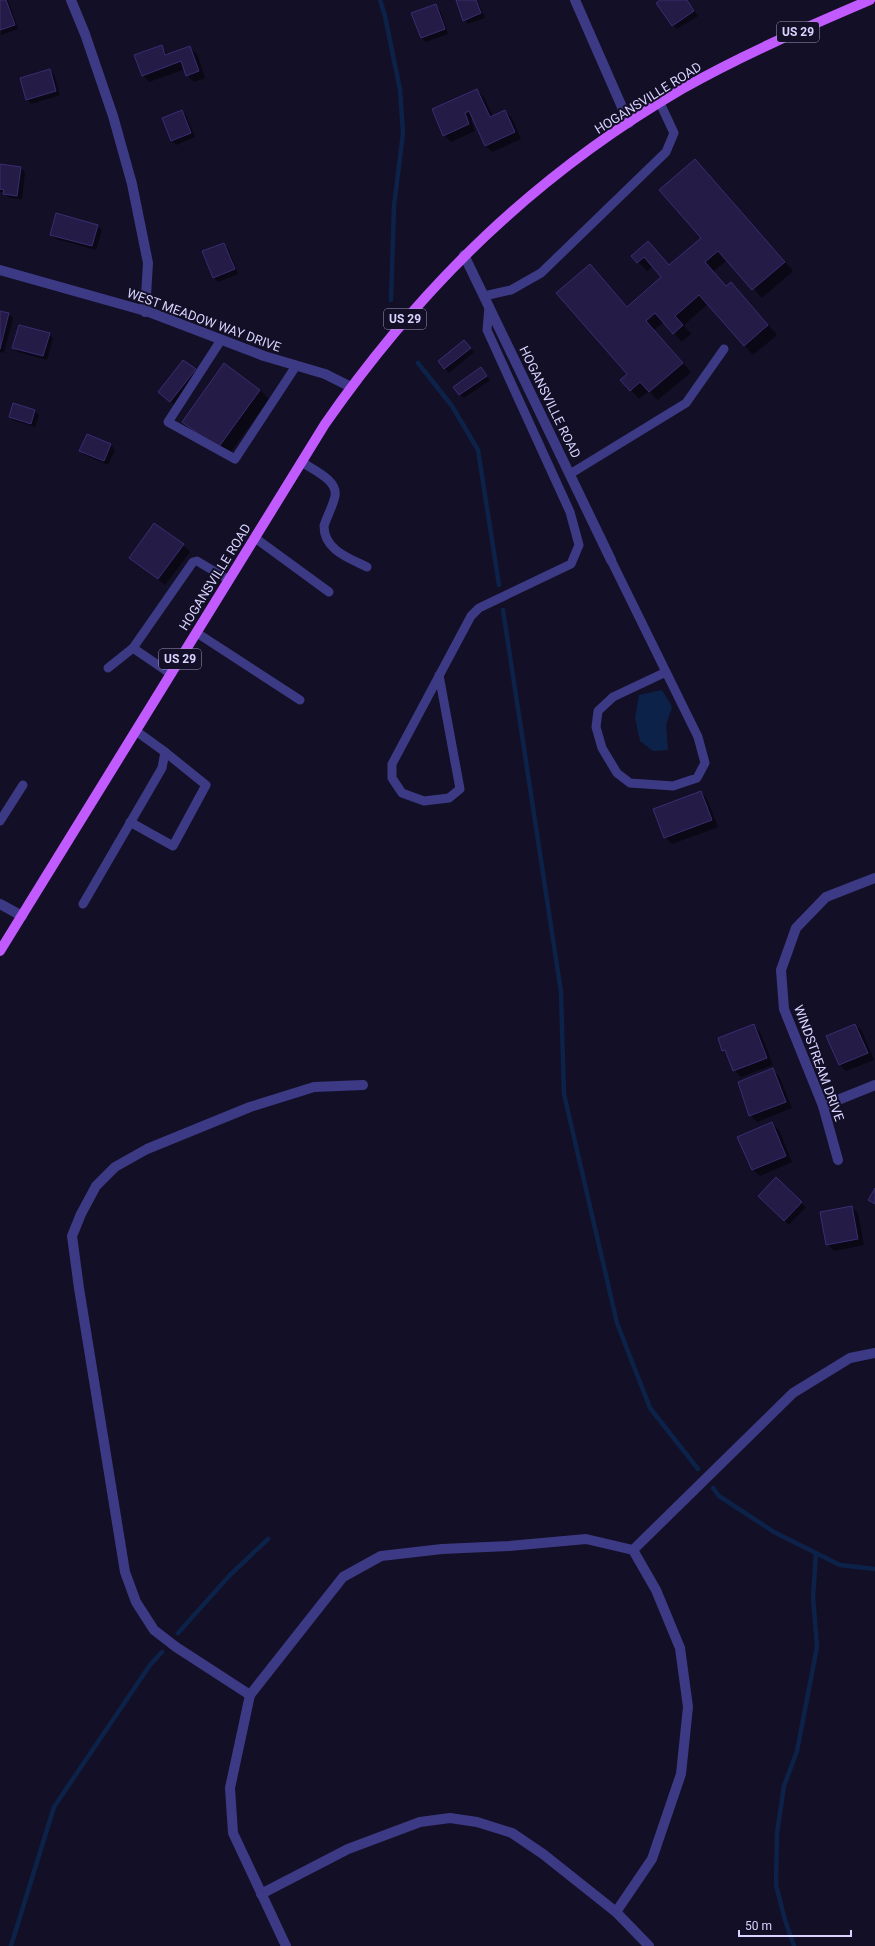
<svg xmlns="http://www.w3.org/2000/svg" width="875" height="1946" viewBox="0 0 875 1946" font-family="Roboto,sans-serif">
<rect width="100%" height="100%" fill="#130f26"/>
<path fill="#0c2248" d="M662 690 672 707 666 725 668 750 653 751 640 741 635 718 639 695Z"/>
<g fill="#0007">
<path d="M0 0H8L18 29 1 35Z"/>
<path d="M458 0H477L485 18 468 24 464 20 456 1Z"/>
<path d="M662 0H687L698 16 677 29 672 25Z"/>
<path d="M435 6 440 10 448 34 426 42 421 38Z"/>
<path d="M161 47 169 55 190 48 197 54 205 78 194 82 187 75 185 69 149 82 143 75Z"/>
<path d="M49 70 54 74 60 95 31 104 27 99Z"/>
<path d="M477 90 484 97 493 117 505 111 512 118 521 139 492 152 485 145 474 119 471 120 475 131 451 142 444 135Z"/>
<path d="M181 111 186 115 195 137 176 145 172 140Z"/>
<path d="M695 160 793 271 762 298 727 260 713 272 726 287 739 292 777 335 753 355 708 304 684 325 691 334 682 342 664 322 654 330 691 372 658 400 649 391 639 399 631 390 628 374 590 265 628 307 663 277 653 266 647 271 632 256 648 242 670 266 702 238Z"/>
<path d="M0 165 21 168 25 172 22 199 9 198 4 193 0 192Z"/>
<path d="M98 226 102 230 96 250 56 239 51 235Z"/>
<path d="M224 244 228 248 238 274 218 282 214 278Z"/>
<path d="M0 312 9 314 13 318 4 353 0 352Z"/>
<path d="M49 334 53 338 47 360 18 352 13 348Z"/>
<path d="M468 346 474 352 449 373 439 362Z"/>
<path d="M224 365 260 390 269 399 228 456 192 431 183 422Z"/>
<path d="M481 369 490 380 464 398 459 394Z"/>
<path d="M195 370 199 374 175 405 159 392Z"/>
<path d="M35 411 39 415 35 427 15 421 10 417Z"/>
<path d="M87 435 111 445 115 450 108 465 85 455 81 451Z"/>
<path d="M183 545 190 552 165 585 130 557Z"/>
<path d="M701 792 707 799 718 827 672 844 665 837Z"/>
<path d="M754 1025 760 1032 773 1065 741 1077 734 1070 728 1055 723 1050Z"/>
<path d="M855 1025 862 1031 874 1060 846 1071 840 1065Z"/>
<path d="M772 1070 779 1076 792 1108 757 1122 750 1115Z"/>
<path d="M772 1123 779 1130 792 1162 760 1176 753 1170Z"/>
<path d="M776 1178 806 1207 789 1225 759 1196Z"/>
<path d="M851 1207 858 1213 864 1245 834 1251 827 1244Z"/>
</g>
<g fill="none" stroke-linecap="round" stroke-linejoin="round">
<g stroke="#0c2248" stroke-width="4.5">
<path d="M380 0 385 16 400 90 403 133 394 206 391 300"/>
<path d="M418 363 452 406 478 450 499 585"/>
<path d="M503 610 561 992 564 1094 617 1323 650 1408 698 1469"/>
<path d="M713 1488 719 1496 774 1532 840 1565 875 1569"/>
<path d="M178 1633 230 1575 268 1539"/>
<path d="M11 1946 54 1807 150 1665 162 1652"/>
<path d="M794 1946 785 1920 776 1885 777 1833 784 1786 797 1751 817 1647 813 1597 816 1553"/>
</g>
</g>
<g fill="#241b47" stroke="#3b2d73">
<path d="M0 0H6L15 25 0 30Z"/>
<path d="M456 0H476L481 13 463 21Z"/>
<path d="M660 0H687L694 11 672 26 656 3Z"/>
<path d="M436 4 445 29 421 38 411 13Z"/>
<path d="M162 45 165 55 190 46 199 71 186 76 181 61 142 76 134 55Z"/>
<path d="M50 69 56 91 26 100 20 78Z"/>
<path d="M477 89 490 117 505 110 515 132 485 146 469 111 465 113 469 124 443 136 432 109Z"/>
<path d="M182 110 191 133 171 141 162 118Z"/>
<path d="M695 159 785 262 752 290 718 251 705 262 726 286 731 282 768 325 744 346 699 295 675 316 683 325 673 334 655 313 646 321 683 363 649 392 640 382 630 391 620 380 627 374 556 293 590 264 627 307 661 277 644 257 637 263 631 256 648 241 669 265 701 238 659 190Z"/>
<path d="M0 164 21 167 17 196 3 194 4 190 0 189Z"/>
<path d="M56 213 98 225 92 246 50 235Z"/>
<path d="M224 243 235 269 213 278 202 251Z"/>
<path d="M0 311 9 313 0 349Z"/>
<path d="M19 325 50 333 43 356 12 348Z"/>
<path d="M464 340 471 348 444 369 438 361Z"/>
<path d="M183 360 196 369 170 402 158 392Z"/>
<path d="M224 363 260 390 218 448 182 422Z"/>
<path d="M481 367 487 376 459 395 453 387Z"/>
<path d="M13 403 35 410 31 424 9 417Z"/>
<path d="M87 434 111 444 104 461 79 451Z"/>
<path d="M154 523 184 544 158 579 129 558Z"/>
<path d="M701 791 712 820 664 838 653 809Z"/>
<path d="M754 1024 767 1058 733 1071 725 1050 722 1051 718 1038Z"/>
<path d="M855 1024 868 1053 839 1065 826 1036Z"/>
<path d="M773 1068 786 1102 749 1116 738 1082Z"/>
<path d="M772 1122 786 1156 752 1170 737 1137Z"/>
<path d="M776 1177 802 1202 784 1221 758 1196Z"/>
<path d="M875 1188V1204L868 1200Z"/>
<path d="M852 1206 858 1239 826 1245 820 1212Z"/>
</g>
<g fill="none" stroke-linecap="round" stroke-linejoin="round">
<g stroke="#3d3a85" stroke-width="9">
<path d="M484 296 511 290 541 273 666 152 674 133 660 103"/>
<path d="M221 340 168 422 235 459 296 366"/>
<path d="M302 462C313 470 338 480 335 496 333 506 327 516 324 526 324 550 349 558 367 567"/>
<path d="M570 474 686 403 724 349"/>
<path d="M255 538 329 592"/>
<path d="M611 560 698 737 705 763 697 778 673 786 630 783 617 773 602 748 596 727 598 711 613 697 666 672"/>
<path d="M197 633 300 700"/>
<path d="M133 648 171 674"/>
<path d="M108 668 133 648 193 562 197 561 229 580"/>
<path d="M439 675 460 789 449 798 424 801 402 793 392 778V764L471 616 479 608 571 564 579 545 570 512 487 330 489 306"/>
<path d="M0 821 23 785"/>
<path d="M130 822 173 846 206 785 165 752"/>
<path d="M83 904 162 768 165 752 136 731"/>
</g>
<g stroke="#3d3a85" stroke-width="10">
<path d="M71 0 85 34 113 116 132 184 148 263 145 312"/>
<path d="M575 0 629 123"/>
<path d="M464 255 611 560"/>
<path d="M0 270 149 312 264 356 325 374 351 387"/>
<path d="M0 904 22 916"/>
<path d="M823 1106 875 1085"/>
<path d="M838 1160 823 1106 784 1009 781 970 796 928 826 897 875 878"/>
<path d="M633 1550 793 1393 850 1358 875 1353"/>
<path d="M250 1695 176 1647 154 1630 136 1602 125 1572 79 1288 72 1236 81 1214 96 1186 115 1167 147 1149 250 1107 314 1087 363 1085"/>
<path d="M261 1894 348 1849 420 1822 450 1818 477 1822 512 1833 543 1854 616 1912 649 1946"/>
<path d="M286 1946 233 1833 230 1788 250 1695 343 1577 381 1556 442 1549 509 1546 586 1539 633 1550 656 1590 680 1648 688 1707 681 1774 652 1859 616 1912"/>
</g>
<path stroke="#c25bff" stroke-width="10" d="M0 951 325 424C421 286 536 174 682 89 742 55 807 27 870 0"/>
</g>
<g text-anchor="middle" dominant-baseline="central" stroke-width="4" stroke-linejoin="round" paint-order="stroke">
<g fill="#130f26" stroke="#9e99be" stroke-width="1">
<rect x="777" y="22" width="42" height="20" rx="3"/>
<rect x="384" y="309" width="42" height="20" rx="3"/>
<rect x="159" y="649" width="42" height="20" rx="3"/>
</g>
<g font-size="12" font-weight="bold" fill="#d9d4ff">
<text x="798" y="32">US 29</text>
<text x="405" y="319">US 29</text>
<text x="180" y="659">US 29</text>
</g>
<g font-size="13" fill="#d9d4ff" stroke="#130f26">
<text transform="translate(648 98) rotate(-32)">HOGANSVILLE ROAD</text>
<text transform="translate(204 320) rotate(20)">WEST MEADOW WAY DRIVE</text>
<text transform="translate(550 402) rotate(64)">HOGANSVILLE ROAD</text>
<text transform="translate(215 577) rotate(-58)">HOGANSVILLE ROAD</text>
<text transform="translate(819 1063) rotate(70)">WINDSTREAM DRIVE</text>
</g>
</g>
<path d="M739 1930v6h112v-6" fill="none" stroke="#d9d4ff" stroke-width="2"/>
<text x="745" y="1930" font-size="12" fill="#d9d4ff" stroke="#130f26" stroke-width="3" paint-order="stroke">50 m</text>
</svg>
